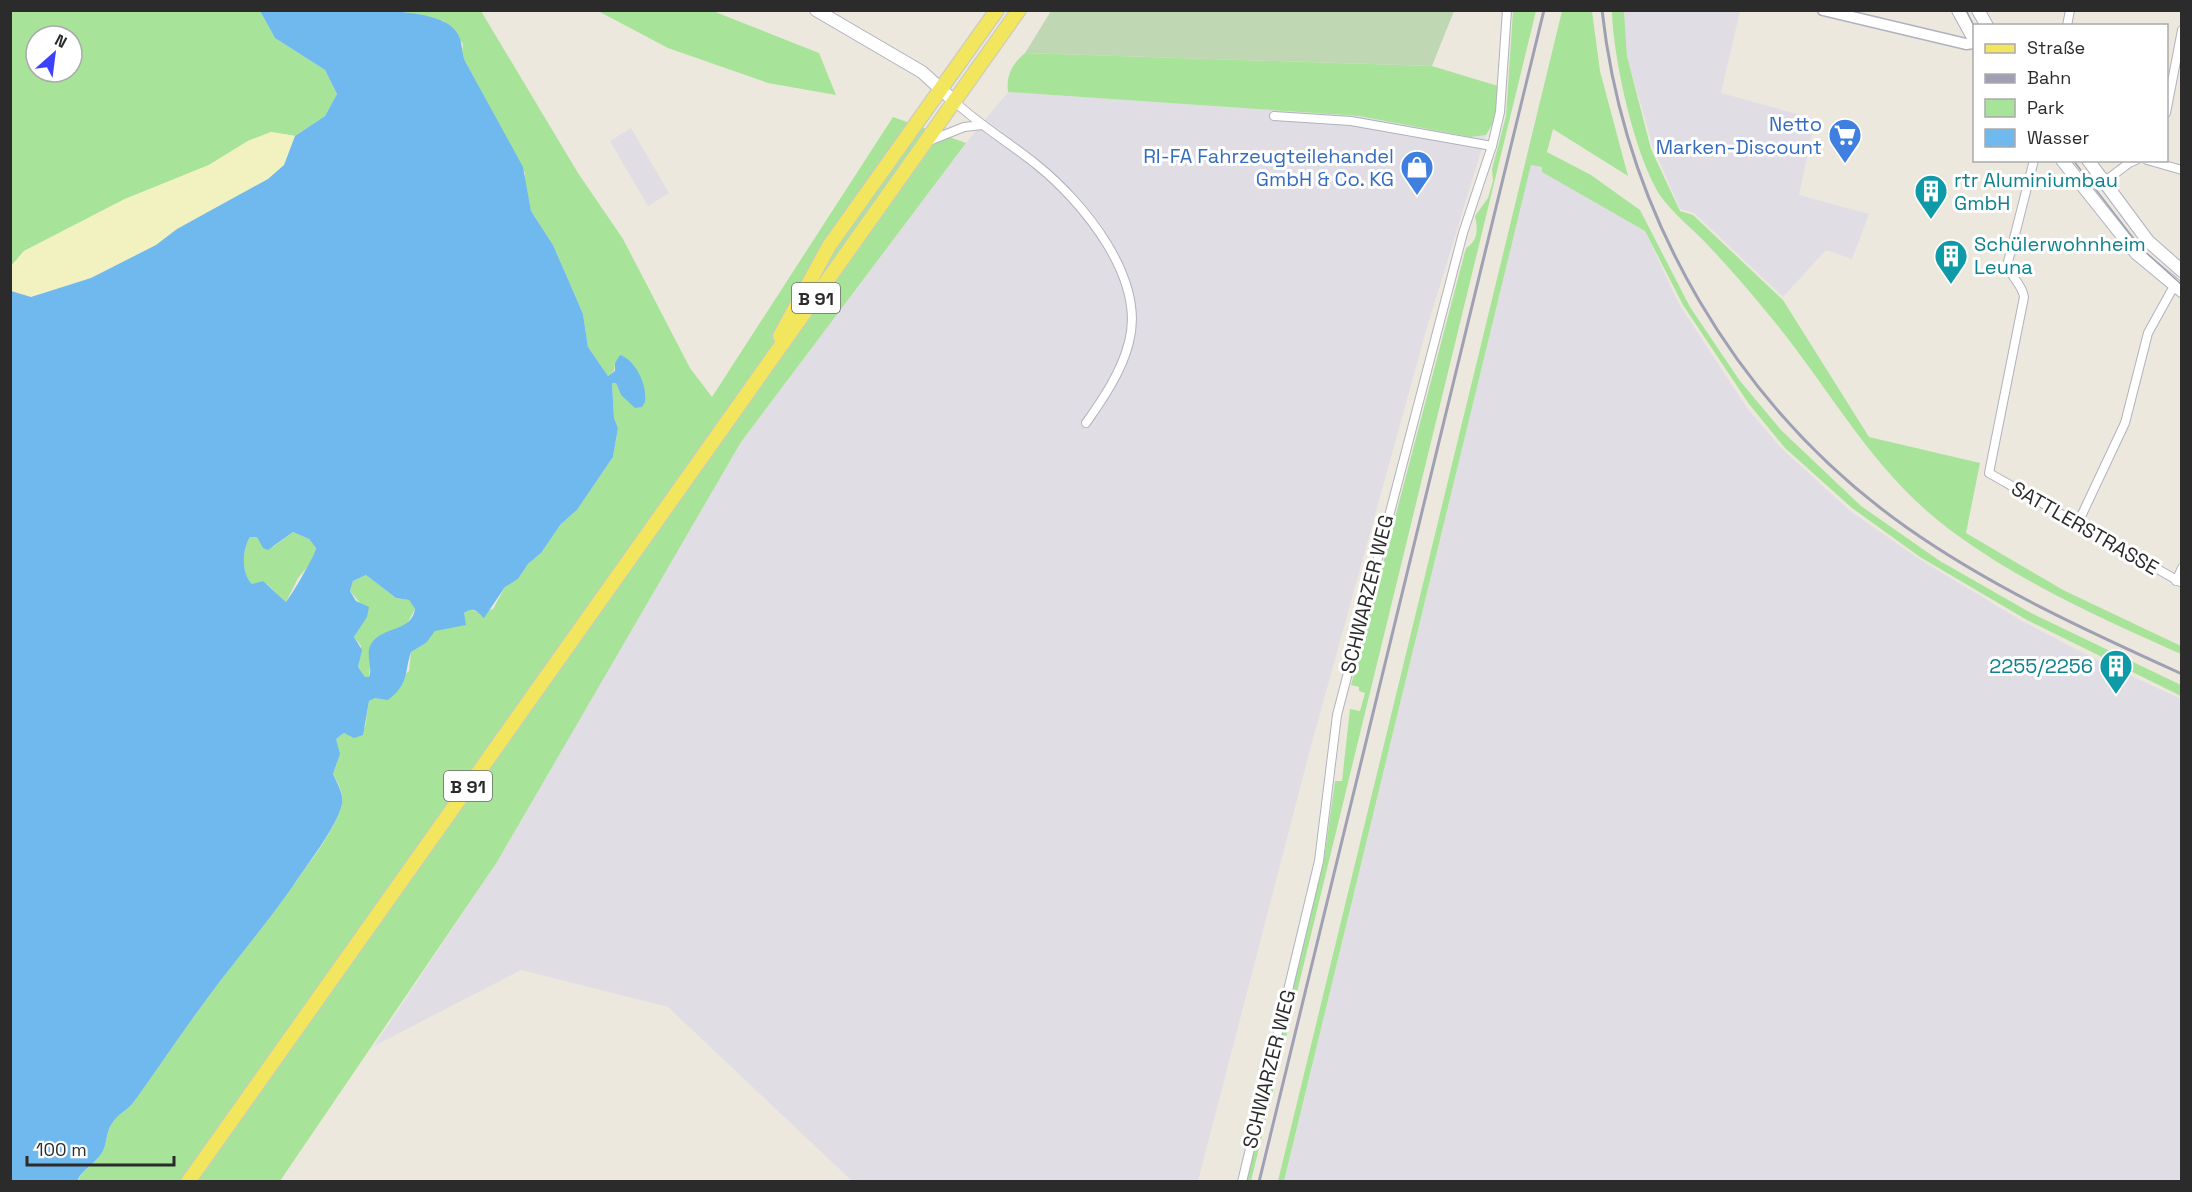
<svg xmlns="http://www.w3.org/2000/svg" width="2192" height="1192" viewBox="0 0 2192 1192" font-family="'Space Grotesk',sans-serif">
<rect width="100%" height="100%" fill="#ede8dd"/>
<g fill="#e1dde5">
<path d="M1624 11H1740L1721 93 1815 119 1799 195 1869 214 1852 259 1826 250 1783 297 1694 213 1680 209 1653 147 1627 56Z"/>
<path d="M1008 92 1359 116 1470 137 1486 135 1426 331 1311 746 1198 1181H852L668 1007 521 970 374 1046 497 862 741 442 966 143Z"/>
<path d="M631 128 669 193 648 206 610 141Z"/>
<path d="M1531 165 1542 167 1543 172 1645 231 1679 304 1747 408 1781 448 1849 510 1919 559 2022 621 2097 660 2181 699V1181L1284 1182Z"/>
</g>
<g fill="#a7e499" fill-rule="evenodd">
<path d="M11 11H260L275 38 325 70 337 94 325 116 295 136 271 132 248 141 209 165 125 199 24 251 11 267ZM36 36H72V72H36Z"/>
<path d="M400 11H481L578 173 623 239 690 368 712 397 893 117 966 143 741 442 497 862 280 1181 77 1182C83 1168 96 1164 103 1151 107 1143 106 1133 111 1125 117 1114 129 1110 136 1099 164 1060 191 1019 221 980 245 949 270 919 293 886 308 864 336 830 342 804 344 794 338 783 333 774L337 763 336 739 344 733 348 734 365 727 369 701 409 671 411 652 426 643 434 631 463 619 464 613 469 609 480 613 493 609 505 587 518 579 528 564 541 553 561 524 577 510 613 457 618 428 614 418 612 383H616L621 395 646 397 641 378 615 363 614 371 608 376 588 347 583 314 571 286 553 245 531 211 524 182 525 173 465 61 462 53 463 44 444 21Z"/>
<path d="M598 11H713L819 53 836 95 768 83 668 48Z"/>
<path d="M1513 11H1536L1251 1181 1246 1182 1324 860 1335 781H1342L1350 709 1360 711 1365 693 1359 691V687L1351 685 1466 248C1478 241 1478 229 1475 216L1488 198 1493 181 1492 169 1506 116Z"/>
<path d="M1562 11H1592L1600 71 1628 176 1553 129 1547 152 1591 175 1640 210 1690 307 1740 381 1781 430 1861 506 1940 561 2031 613 2181 685V696L2027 620 1920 557 1852 508 1785 448 1749 404 1683 305 1645 231 1542 172V167L1531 165 1284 1181H1278Z"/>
<path d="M1612 11H1624L1627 56 1651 149 1680 211 1693 215 1783 300 1869 437 1980 463 1966 533 2063 590 2181 646V654C2105 620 2026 585 1957 535 1872 474 1834 393 1769 315 1748 289 1726 264 1703 240 1690 227 1673 213 1662 198 1635 159 1613 58 1612 11Z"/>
<path d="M1025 53 1432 66 1498 86C1497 104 1497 120 1486 135L1470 137 1359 116 1008 92C1006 76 1012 64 1025 53Z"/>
<path d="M293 532 309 539 316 548 311 563 298 578 286 602 267 584H252C241 573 242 550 250 537H257L273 547Z"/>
<path d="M366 575 396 598 409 600 415 609 407 624 372 643 369 677H365L358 667 361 646 354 637 367 616 361 604 350 591 353 581Z"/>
</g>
<path fill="#f2f2c0" d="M271 132 295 136 284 165 268 179 177 229 156 245 91 278 31 297 11 291 10 267 24 251 125 199 209 165 248 141Z"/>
<path fill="#c0d7b4" d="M1051 11V10L1454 11 1432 66 1025 53Z"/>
<path fill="#70b9ef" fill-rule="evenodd" d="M260 11C297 10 430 2 453 28 464 39 460 48 465 61L523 167 531 211 553 245 571 286 583 314 588 347 608 376 615 371V363L620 355C636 360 648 387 645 402L642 407 635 408 621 395 616 383H612L614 418 618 428 613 457 577 510 561 524 541 553 528 564 518 579 505 587 484 618C477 611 473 606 464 613L466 625 435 631 426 643 411 652C404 674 409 684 388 700L375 698 369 701 363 735 354 738 344 733 336 739 340 754 333 774C337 783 344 794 342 804 337 827 306 866 293 886 270 919 245 949 221 980 191 1019 164 1060 136 1099 129 1110 117 1114 111 1125 106 1133 107 1143 103 1151 96 1164 83 1168 77 1181H11V291L31 297 91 278 156 245 177 229 268 179 284 165 295 136 325 116 337 94 325 70 275 38ZM293 532 309 539 316 548C315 556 291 596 286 602L263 581 252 584C241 573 242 550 250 537H257L263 548 268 550ZM366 575 396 598 409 600 415 609C412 632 382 626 371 644 365 654 373 668 369 677H365L358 667 362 650 354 637 367 617 369 607 356 601 350 591 353 581Z"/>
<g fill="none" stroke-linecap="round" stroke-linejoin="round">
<defs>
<g id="minor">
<path d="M2067 26 2070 10"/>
<path d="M954 101C979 125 1010 143 1037 165 1083 202 1146 278 1129 342 1122 371 1103 399 1086 423"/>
<path d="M2166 113 2182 30"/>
<path d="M1274 116 1351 121 1492 146"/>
<path d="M929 141 964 127 983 125"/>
<path d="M2034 160 2008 262C2009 277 2022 283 2024 297L1989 473 2182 583"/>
<path d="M2147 160 2182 170"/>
<path d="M2104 182 2129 163 2136 160"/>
<path d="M2077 525 2125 423 2148 333 2174 286"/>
<path d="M2176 581 2182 568"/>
<path d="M1242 1182 1319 861 1337 715 1463 233 1492 146 1500 112 1507 10"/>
</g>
<path id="tertiary" d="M1823 10 1966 44 1974 43"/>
<g id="secondary">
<path d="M816 10 922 72 954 101"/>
<path d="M1958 10 1974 39"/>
<path d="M1978 10 1987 26"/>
<path d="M2062 160 2136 253 2182 291"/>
<path d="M2088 160 2148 241 2182 271"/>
</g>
<g id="primary">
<path d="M780 336 829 246 997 10"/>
<path d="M188 1182 1019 10"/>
</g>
</defs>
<use href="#minor" stroke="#b1b1bf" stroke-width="10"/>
<use href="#tertiary" stroke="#b1b1bf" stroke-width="13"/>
<use href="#secondary" stroke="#b1b1bf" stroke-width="14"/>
<use href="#primary" stroke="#c8c8c8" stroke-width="16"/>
<use href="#minor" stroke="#fff" stroke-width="8"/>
<use href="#tertiary" stroke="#fff" stroke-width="10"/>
<use href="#secondary" stroke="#fff" stroke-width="12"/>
<use href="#primary" stroke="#f1e65d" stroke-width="14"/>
<g stroke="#a0a0b5" stroke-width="1.5">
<path d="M1966 10 1974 26"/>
<path d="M2073 160 2141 248 2182 285"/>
</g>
<g stroke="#a0a0b5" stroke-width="3">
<path d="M1602 10C1625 216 1737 407 1906 527 1991 587 2087 631 2182 674"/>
<path d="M1259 1182 1544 10"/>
</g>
</g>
<defs>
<symbol id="supermarket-pin" viewBox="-11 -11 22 30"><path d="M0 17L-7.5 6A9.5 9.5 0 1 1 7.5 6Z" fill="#3f7fe0" stroke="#fff"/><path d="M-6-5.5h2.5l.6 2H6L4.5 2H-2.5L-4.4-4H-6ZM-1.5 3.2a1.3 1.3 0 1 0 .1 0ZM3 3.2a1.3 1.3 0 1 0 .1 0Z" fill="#fff"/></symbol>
<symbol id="shop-pin" viewBox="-11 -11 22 30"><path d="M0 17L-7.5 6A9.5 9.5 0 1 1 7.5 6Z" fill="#3f7fe0" stroke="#fff"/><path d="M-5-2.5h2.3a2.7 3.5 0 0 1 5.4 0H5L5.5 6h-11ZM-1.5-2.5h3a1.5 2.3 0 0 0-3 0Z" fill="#fff"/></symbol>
<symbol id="building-pin" viewBox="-11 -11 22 30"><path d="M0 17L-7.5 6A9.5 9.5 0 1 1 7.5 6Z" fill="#0f9aa8" stroke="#fff"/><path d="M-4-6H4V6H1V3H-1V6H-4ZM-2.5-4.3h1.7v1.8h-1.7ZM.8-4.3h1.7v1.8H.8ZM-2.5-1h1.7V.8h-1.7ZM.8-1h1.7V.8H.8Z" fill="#fff"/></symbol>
</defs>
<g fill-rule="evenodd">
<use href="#supermarket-pin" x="1826" y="116" width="38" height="52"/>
<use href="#shop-pin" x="1398" y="148" width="38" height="52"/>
<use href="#building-pin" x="1912" y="172" width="38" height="52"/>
<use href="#building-pin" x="1932" y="237" width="38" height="52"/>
<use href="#building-pin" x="2097" y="647" width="38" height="52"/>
</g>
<g text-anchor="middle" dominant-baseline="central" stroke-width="6" stroke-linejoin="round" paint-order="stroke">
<g fill="#fff" stroke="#6b6b6b" stroke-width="1.5">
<rect x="792" y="283" width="48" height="30" rx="4.5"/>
<rect x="444" y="771" width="48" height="30" rx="4.5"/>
</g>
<g font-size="18" font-weight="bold" fill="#2b2b2b">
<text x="816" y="298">B 91</text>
<text x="468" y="786">B 91</text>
</g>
<g font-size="20" fill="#366cbe" stroke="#fff" text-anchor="end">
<text x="1822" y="124">Netto<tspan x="1822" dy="23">Marken-Discount</tspan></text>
<text x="1394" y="156">RI-FA Fahrzeugteilehandel<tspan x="1394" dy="23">GmbH &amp; Co. KG</tspan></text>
</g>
<g font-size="20" fill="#0d838f" stroke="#fff" text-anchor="start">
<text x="1954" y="180">rtr Aluminiumbau<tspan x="1954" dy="23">GmbH</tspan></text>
<text x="1974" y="244">Schülerwohnheim<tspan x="1974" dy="23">Leuna</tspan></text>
<text x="2093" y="666" text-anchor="end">2255/2256</text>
</g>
<g font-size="20" fill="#2b2b2b" stroke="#fff">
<text transform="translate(2085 528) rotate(30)">SATTLERSTRASSE</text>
<text transform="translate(1367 594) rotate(-76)">SCHWARZER WEG</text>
<text transform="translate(1269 1069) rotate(-76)">SCHWARZER WEG</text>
</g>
</g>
<rect width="2192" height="1192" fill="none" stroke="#2b2b2b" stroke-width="24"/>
<rect x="1973" y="24" width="195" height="138" fill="#ffffff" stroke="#aaaaaa" stroke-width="1.5"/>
<rect x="1985" y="44" width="30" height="9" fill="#f1e65d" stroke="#aaaaaa" stroke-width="1.5"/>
<text x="2027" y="54" font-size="18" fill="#2b2b2b">Straße</text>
<rect x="1985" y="74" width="30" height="9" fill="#a0a0b5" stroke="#aaaaaa" stroke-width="1.5"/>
<text x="2027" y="84" font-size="18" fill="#2b2b2b">Bahn</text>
<rect x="1985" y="99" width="30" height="18" fill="#a7e499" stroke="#aaaaaa" stroke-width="1.5"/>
<text x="2027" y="114" font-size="18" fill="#2b2b2b">Park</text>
<rect x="1985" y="129" width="30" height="18" fill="#70b9ef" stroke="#aaaaaa" stroke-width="1.5"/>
<text x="2027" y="144" font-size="18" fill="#2b2b2b">Wasser</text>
<g transform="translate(54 54) rotate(28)"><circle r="28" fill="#ffffff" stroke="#aaaaaa" stroke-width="1.5"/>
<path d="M0-4.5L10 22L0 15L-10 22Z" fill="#3c42fb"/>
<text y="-9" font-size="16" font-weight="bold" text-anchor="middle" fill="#2b2b2b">N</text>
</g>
<path d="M27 1156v9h147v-9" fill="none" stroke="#2b2b2b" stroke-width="3"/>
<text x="36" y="1156" font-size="18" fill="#2b2b2b" stroke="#ffffff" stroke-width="4.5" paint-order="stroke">100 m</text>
</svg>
